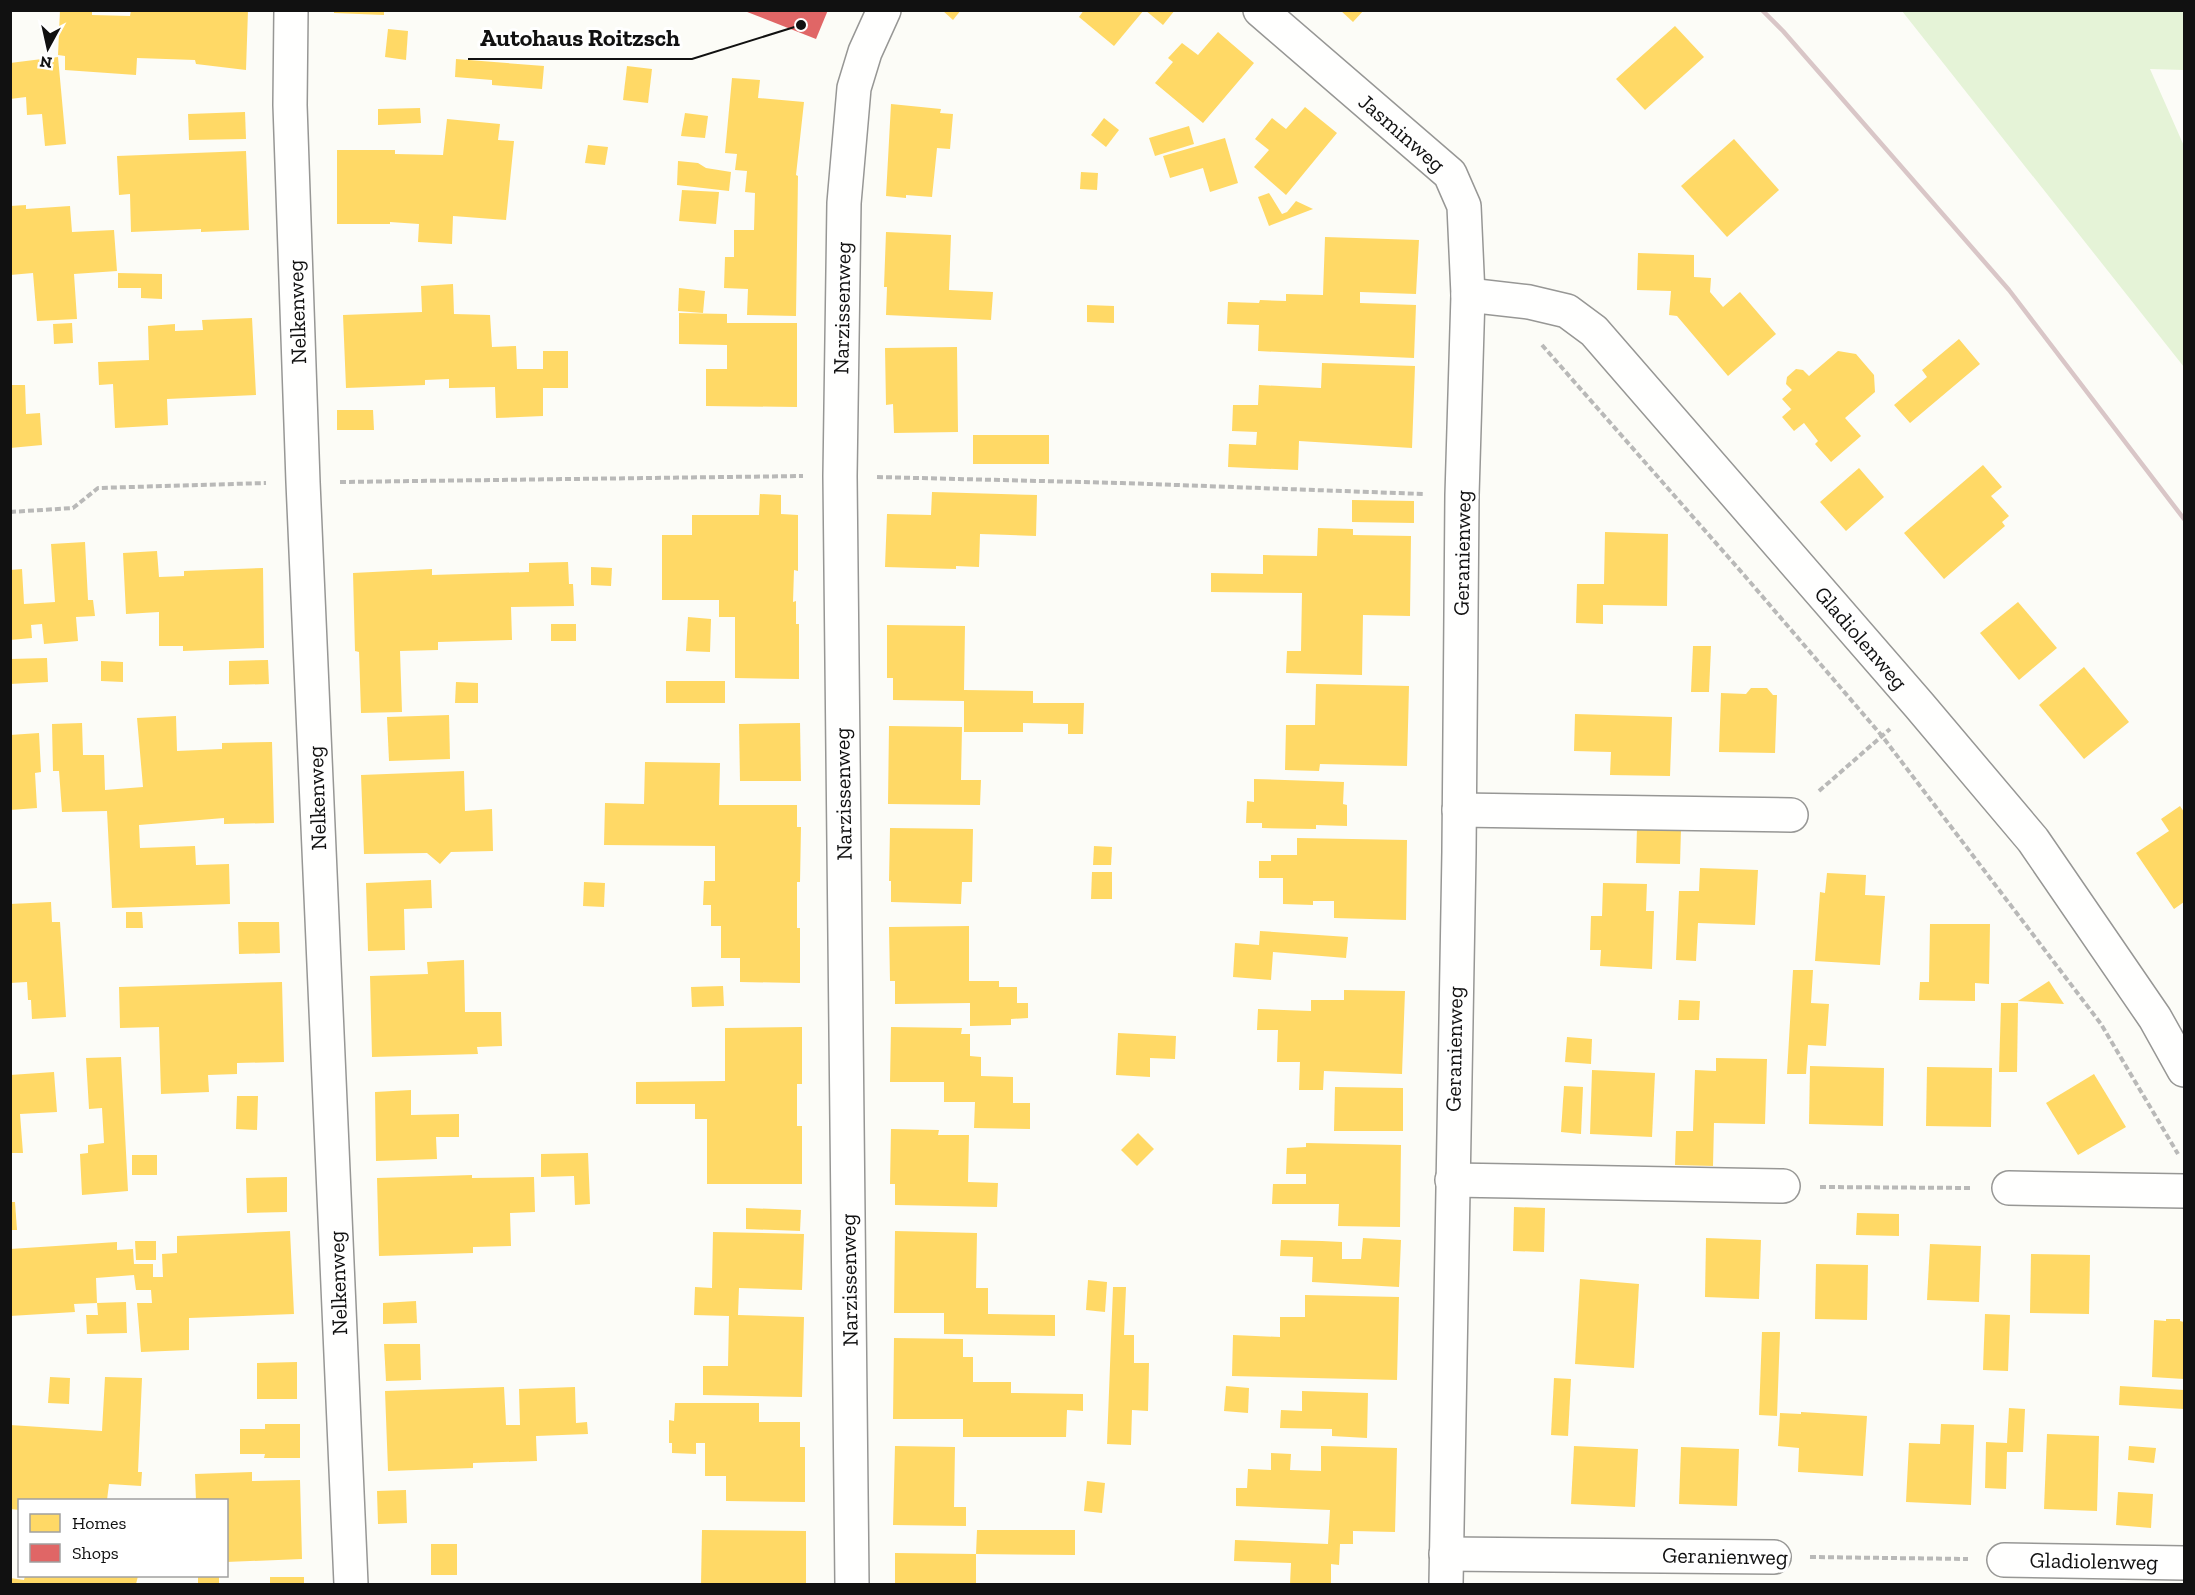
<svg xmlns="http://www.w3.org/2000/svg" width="2195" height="1595" viewBox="0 0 2195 1595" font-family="'Zilla Slab',serif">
<rect width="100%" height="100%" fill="#fcfcf7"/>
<path fill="#e5f3d7" d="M1902 11H2184V70L2150 69 2184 146V367Z"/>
<g fill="#ffd966">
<path d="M60 10H92V15L130 16 131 10H248L246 70 196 64 195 60 137 58 136 75 65 70V56L58 55Z"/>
<path d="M334 10H384V15L334 13Z"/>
<path d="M942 10H961L953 20Z"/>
<path d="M1084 10H1144L1114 46 1079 17Z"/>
<path d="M1145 10H1175L1163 25Z"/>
<path d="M1340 10H1364L1353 22Z"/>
<path d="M1675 26 1704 57 1645 110 1616 79Z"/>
<path d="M388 29 408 31 406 60 385 57Z"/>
<path d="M1218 32 1254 63 1203 123 1155 83 1173 62 1168 58 1182 43 1198 55Z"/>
<path d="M58 57 66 144 45 146 42 114 27 115 26 97 10 99V63Z"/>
<path d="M456 59 544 66 542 89 492 85V80L455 77Z"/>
<path d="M627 66 652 69 648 103 623 100Z"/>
<path d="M732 78 760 80 758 98 804 102 796 175 798 176 796 316 747 315 748 289 724 288 725 257H734V230H754L755 193 745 192 747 171 735 170 737 154 725 153Z"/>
<path d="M891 104 941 109 940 113 953 114 950 149 937 148 932 197 906 195V198L886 196Z"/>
<path d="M1305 107 1337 133 1286 195 1254 167 1269 150 1255 139 1272 118 1286 129Z"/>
<path d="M420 108 421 123 378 125V109Z"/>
<path d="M245 112 246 139 189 140 188 114Z"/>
<path d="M685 113 708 116 705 138 681 136Z"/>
<path d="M1104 118 1119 130 1106 147 1091 135Z"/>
<path d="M447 119 500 124 498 140 514 141 506 220 453 216 452 244 418 242 419 224 390 222V224H337V150H395V154L443 155Z"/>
<path d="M1189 126 1194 144 1155 156 1149 138Z"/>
<path d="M1225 138 1238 183 1210 192 1203 168 1170 178 1163 156Z"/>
<path d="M1734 139 1779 190 1727 237 1681 186Z"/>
<path d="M588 145 608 147 605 165 585 163Z"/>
<path d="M246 151 249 230 201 232V229L131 232 130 194 119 195 117 156Z"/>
<path d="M678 161 698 163 706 168 731 172 729 191 677 185Z"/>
<path d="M1081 172 1098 173 1097 190 1080 189Z"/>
<path d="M682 190 719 192 716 224 679 221Z"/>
<path d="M1269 193 1282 214 1287 212 1296 201 1313 209 1269 226 1258 197Z"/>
<path d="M26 205V209L70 206 72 232 114 230 117 271 74 274 77 319 37 321 33 273 10 275V206Z"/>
<path d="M886 232 951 235 949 290 993 292 991 320 886 315 887 287H884Z"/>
<path d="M1325 237 1419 240 1416 294 1360 292V303L1416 305 1414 358 1258 351 1259 325 1227 324 1228 302 1259 303 1260 300 1286 301V294L1323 295Z"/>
<path d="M1638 253 1694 255V277L1711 278 1710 292 1723 307 1740 292 1776 334 1728 376 1677 316 1669 315 1671 291 1637 290Z"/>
<path d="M118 273 162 274V299L141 298V288H118Z"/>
<path d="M453 284 454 314 490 315 492 347 516 346 517 369H543V351H568V388H543V416L496 418 495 387 449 388V379L425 380V385L346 388 343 315 422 312 421 286Z"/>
<path d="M679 288 705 291 703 313 678 311Z"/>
<path d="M1087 305 1114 306V323L1087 322Z"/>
<path d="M679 313 727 314V323H797V407L706 406V369H727V345L679 344Z"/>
<path d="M252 318 256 395 167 399 168 425 115 428 113 384 99 385 98 362 149 360 148 326 175 324V331L203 330 202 320Z"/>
<path d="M72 323 73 343 54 344 53 324Z"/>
<path d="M1959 339 1980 364 1910 423 1894 405 1927 377 1922 370Z"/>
<path d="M957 347 958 432 894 433 893 404 886 405 885 348Z"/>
<path d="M1838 351 1856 354 1874 375 1875 392 1845 418 1861 436 1831 462 1815 444 1818 441 1804 423 1794 431 1782 417 1791 409 1782 399 1792 390 1786 384 1787 377 1796 369 1803 370 1809 376Z"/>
<path d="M1322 363 1415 366 1412 448 1299 441 1298 470 1228 467 1229 444 1256 445 1257 432 1232 431 1233 405H1258L1259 385 1321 388Z"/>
<path d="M10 385H25L26 414 40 413 42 445 10 448Z"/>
<path d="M337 410H373L374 430H337Z"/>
<rect x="973" y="435" width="76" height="29"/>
<path d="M1983 465 2002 487 1991 496 2009 516 2002 522 2005 526 1944 579 1904 533Z"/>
<path d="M1859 468 1884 497 1846 531 1820 502Z"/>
<path d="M932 492 1037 495 1036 536 980 534 979 567 956 566V569L885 567 887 514 931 515Z"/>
<path d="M760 494 781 495V514L798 515V571L794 570 793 602 796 601V624H799V679L735 678V617H719V600H662V535H692V515H759Z"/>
<path d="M1352 500 1414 501V523L1352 522Z"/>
<path d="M1318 528 1353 529V535L1411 536 1410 616 1363 615 1362 675 1286 673 1287 651H1301L1302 593 1211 592V573L1263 574V555L1317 556Z"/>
<path d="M1605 532 1668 534 1667 606 1603 605V624L1576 623 1577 584H1604Z"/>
<path d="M85 542 88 600H93L95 616 76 617 78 641 44 644 42 624 31 625 32 638 10 640V570L22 569 24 604 55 602 51 544Z"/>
<path d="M157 551 159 577 184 576V571L263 568 264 648 183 651V646H159V612L126 614 123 553Z"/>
<path d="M568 562 569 584H573L574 606 511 607 512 640 438 642V650L400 651 402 712 361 713 359 652 355 651 353 573 432 569V575L529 572V563Z"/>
<path d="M591 567 612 568 611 586 591 585Z"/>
<path d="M2018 602 2057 648 2019 680 1980 633Z"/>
<path d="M688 617 711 619 710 652 686 651Z"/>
<rect x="551" y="624" width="25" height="17"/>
<path d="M887 625 965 626 964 690 1033 691V703H1084L1083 734H1068V724L1023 723V732H964V701L893 700V678H887Z"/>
<path d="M1693 646H1711L1709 692H1691Z"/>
<path d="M47 658 48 682 10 684V659Z"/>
<path d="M268 660 269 684 229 685V661Z"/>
<path d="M101 661 123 662V682L101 681Z"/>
<path d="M2084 667 2129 722 2084 759 2039 705Z"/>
<rect x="666" y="681" width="59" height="22"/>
<path d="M456 682 478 683V703H455Z"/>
<path d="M1316 684 1409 686 1407 766 1320 764 1319 771 1285 770 1286 725H1315Z"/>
<path d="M1751 688H1767L1773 695H1777L1775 753 1719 752 1721 693 1746 694Z"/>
<path d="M1575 714 1672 717 1670 776 1610 775 1611 752 1574 751Z"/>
<path d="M449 715 450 759 389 761 387 717Z"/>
<path d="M176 716 177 751 222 749V743L272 742 274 823 224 824V818L139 825 140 848 195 846 196 865 229 864 230 904 112 908 107 811 62 812 59 771H53L52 724 82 723 83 755H104L105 790 143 787 137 718Z"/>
<path d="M800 723 801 781H740L739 724Z"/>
<path d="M889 726 962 727 961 780H981L980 805 888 804Z"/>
<path d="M39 733 41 772 35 773 37 808 10 810V735Z"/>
<path d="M645 762 720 763 719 805H797V827H801L800 882H797V928H800V983L740 982V958H721V926H711V905H703L704 881H715V846L604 845 605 803 644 804Z"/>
<path d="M464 771 465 811 492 809 493 851 451 852 440 864 427 853 364 854 361 775Z"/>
<path d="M1254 779 1344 782 1343 804 1347 805V826L1316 825V829L1262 828V823H1246L1247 801 1254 802Z"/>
<path d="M2180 806 2184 812V902L2174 909 2136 853 2169 831 2161 819Z"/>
<path d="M890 828 973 829 972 882H962L961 904 891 902V881H889Z"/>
<path d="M1637 828 1681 829 1680 864 1636 863Z"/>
<path d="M1297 838 1407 840 1406 920 1334 918V901H1313V905L1283 904V878H1259V861H1271V855H1297Z"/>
<path d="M1094 846 1112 847 1111 865H1093Z"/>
<path d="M1700 868 1758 870 1755 925 1698 923 1696 961 1676 960 1679 891H1699Z"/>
<path d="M1092 872H1112V899H1091Z"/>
<path d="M1827 873 1866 875 1865 895 1885 896 1880 965 1815 961 1820 892 1825 893Z"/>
<path d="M431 880 432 908 404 909 405 950 368 951 366 883Z"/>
<path d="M584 882 605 883 604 907 583 906Z"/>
<path d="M1603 883 1647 884 1646 911H1654L1652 969 1600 966 1601 950H1590L1591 916H1602Z"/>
<path d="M51 902 52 922H60L66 1017 32 1019 31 1000H28L27 982 10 983V904Z"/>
<path d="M126 912H142L143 928H126Z"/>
<path d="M238 922H279L280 953 239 954Z"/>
<path d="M1930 924H1990L1989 984 1975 983V1001L1919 1000 1920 982H1929Z"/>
<path d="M969 926V981H999V987H1017V1003H1028V1018L1011 1019V1025L970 1026V1003L895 1004V981H890L889 927Z"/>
<path d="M1260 931 1348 937 1346 958 1273 952 1271 980 1233 977 1235 943 1259 945Z"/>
<path d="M464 960 465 1012H501L502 1046 477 1047 478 1054 372 1057 370 976 428 974 427 962Z"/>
<path d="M1793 970H1813L1811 1003 1829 1004 1826 1046 1808 1045 1806 1074H1787Z"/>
<path d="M2049 981 2064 1004 2018 1001Z"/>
<path d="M282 982 284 1062 237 1063V1074L208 1075 209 1092 161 1094 159 1027 120 1028 119 987Z"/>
<path d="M723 986 724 1006 692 1007 691 987Z"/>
<path d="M1344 990 1405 991 1402 1074 1324 1071 1323 1090H1299L1300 1062H1277L1278 1030H1257L1258 1009 1311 1011V1000H1344Z"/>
<path d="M1679 1000 1700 1001 1699 1020H1678Z"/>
<path d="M2001 1003H2018L2017 1072H1999Z"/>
<path d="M802 1027V1084H797V1126H802V1184H707V1119H695V1104H636V1082L725 1081V1028Z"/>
<path d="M891 1027 962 1028 961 1034H970V1056L981 1057V1076L1013 1077V1103H1030V1129L974 1128 975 1102H944V1082H890Z"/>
<path d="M1118 1033 1176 1036 1175 1059 1150 1058V1077L1116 1075Z"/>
<path d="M1567 1037 1592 1039 1591 1064 1565 1062Z"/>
<path d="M121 1057 128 1191 82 1195 80 1154 88 1153V1145L104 1143 102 1108 89 1109 86 1058Z"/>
<path d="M1716 1058 1767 1059 1765 1124 1714 1123 1713 1166 1675 1165 1676 1131H1693L1695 1070 1716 1071Z"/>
<path d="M1810 1066 1884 1068 1883 1126 1809 1124Z"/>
<path d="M1927 1067 1992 1068 1991 1127 1926 1126Z"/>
<path d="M1592 1070 1655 1073 1652 1137 1590 1134Z"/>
<path d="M54 1072 57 1112 20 1114 23 1153H10V1075Z"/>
<path d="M2094 1074 2126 1127 2078 1155 2046 1103Z"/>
<path d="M1564 1086 1583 1087 1581 1134 1561 1132Z"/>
<path d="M1335 1087 1403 1088V1131H1334Z"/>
<path d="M411 1090V1115L459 1114V1137H436L437 1159 376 1161 375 1092Z"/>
<path d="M237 1096H258L257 1130 236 1129Z"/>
<path d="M891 1129 939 1130 938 1135H969L968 1182 998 1183 997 1207 895 1205V1184H890Z"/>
<path d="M1138 1133 1154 1149 1137 1166 1121 1150Z"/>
<path d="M1306 1143 1401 1145 1400 1227 1338 1226 1339 1204H1272L1273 1184H1306V1174H1286L1287 1148 1306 1147Z"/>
<path d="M588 1153 590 1204 575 1205 574 1176 541 1177V1154Z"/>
<rect x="132" y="1155" width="25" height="20"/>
<path d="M472 1175V1178L534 1177 535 1212 510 1213 511 1246 473 1247V1253L379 1256 377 1178Z"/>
<path d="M287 1177V1212L247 1213 246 1178Z"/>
<path d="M10 1202H15L17 1230H10Z"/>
<path d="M1514 1207 1545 1208 1544 1252 1513 1251Z"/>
<path d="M746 1208 801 1210 800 1231 746 1229Z"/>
<path d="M1857 1213 1899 1214V1236L1856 1235Z"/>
<path d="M290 1231 294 1314 189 1318V1350L141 1352 137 1303H152L151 1290H136L134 1275 96 1278 97 1303 126 1302 127 1333 87 1334 86 1315H98L97 1303 74 1304 75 1312 10 1316V1249L117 1242V1250L133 1249 134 1264H153V1277H163L162 1254 177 1253V1236Z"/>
<path d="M895 1231 977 1233 976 1288H988V1314L1055 1315V1336L944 1334V1313H894Z"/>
<path d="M713 1232 804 1234 802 1290 739 1288 738 1315 804 1317 802 1397 703 1395V1366H728L729 1316 694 1315 695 1287 712 1288Z"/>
<path d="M1363 1238 1401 1240 1399 1287 1312 1282 1313 1257 1280 1256 1281 1240 1322 1241 1342 1242V1259H1361Z"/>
<path d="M1706 1238 1761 1240 1759 1299 1705 1297Z"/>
<path d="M135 1241H156V1260H136Z"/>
<path d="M1930 1244 1981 1246 1979 1302 1927 1300Z"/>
<path d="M2031 1254 2090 1255 2089 1314 2030 1313Z"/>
<path d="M1816 1264 1868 1265 1867 1320 1815 1319Z"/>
<path d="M1580 1279 1639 1284 1634 1368 1575 1364Z"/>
<path d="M1088 1280 1107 1282 1105 1312 1086 1310Z"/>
<path d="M1113 1287H1126L1124 1335H1134V1363H1149L1148 1411 1132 1410 1131 1445 1107 1444Z"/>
<path d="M1305 1295 1399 1297 1397 1380 1232 1376 1233 1335 1280 1337V1317H1305Z"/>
<path d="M416 1301 417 1323 383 1324V1303Z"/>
<path d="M1985 1314 2010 1315 2008 1371 1983 1370Z"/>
<path d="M2166 1319H2180V1321L2184 1322V1379L2152 1377 2154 1320 2166 1321Z"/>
<path d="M1762 1332H1780L1777 1416 1759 1415Z"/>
<path d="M894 1338 963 1339V1357H973V1382H1011V1393L1083 1394V1411L1067 1410 1066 1437H963V1419H893Z"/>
<path d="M384 1344H420L421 1380 386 1381Z"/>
<path d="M297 1362V1399H257V1363Z"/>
<path d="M50 1377 70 1378 69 1404 48 1403Z"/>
<path d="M105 1377 142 1378 138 1472H142L141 1486 109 1484 107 1500H20V1510L10 1509V1425L102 1431Z"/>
<path d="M1554 1378 1571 1379 1568 1436 1551 1435Z"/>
<path d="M1226 1386 1249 1388 1248 1413 1224 1411Z"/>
<path d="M2120 1386 2184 1390V1409L2119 1405Z"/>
<path d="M504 1387 506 1425H520L519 1389 575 1387 576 1423 587 1422 588 1434 536 1436 537 1461 473 1463V1468L388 1471 385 1391Z"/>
<path d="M1302 1391 1368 1393 1367 1438 1332 1436V1429L1280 1428 1281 1410 1302 1411Z"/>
<path d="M675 1403H759V1422H800V1447H805V1502L726 1501V1476H705V1443H696V1454L672 1453V1443H669V1420L674 1421Z"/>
<path d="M2009 1408 2025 1409 2023 1452H2007L2006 1489 1985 1488 1986 1442 2007 1443Z"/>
<path d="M1801 1412 1867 1416 1863 1476 1798 1472 1799 1448 1778 1446 1780 1413 1801 1414Z"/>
<path d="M265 1424H300V1458H264L265 1454H240V1429H265Z"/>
<path d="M1941 1424 1974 1425 1971 1505 1906 1502 1909 1443 1940 1444Z"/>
<path d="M2047 1434 2099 1436 2097 1511 2044 1509Z"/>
<path d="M895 1446 955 1447 954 1507H966V1526L893 1525Z"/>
<path d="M1321 1446 1397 1448 1395 1532 1353 1531V1544H1340L1339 1565 1331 1564V1584H1290L1291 1563 1234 1561 1235 1540 1328 1544 1330 1510 1236 1506V1488H1247L1248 1469 1271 1470V1453L1291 1454 1290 1470 1321 1471Z"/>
<path d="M1574 1446 1638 1449 1635 1507 1571 1504Z"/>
<path d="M2129 1446 2156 1448 2154 1463 2128 1460Z"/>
<path d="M1681 1447 1739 1449 1737 1506 1679 1504Z"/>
<path d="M252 1472V1481L300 1480 302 1559 226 1562V1500H196L195 1474Z"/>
<path d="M1087 1481 1105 1483 1102 1513 1084 1511Z"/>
<path d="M406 1490 407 1523 378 1524 377 1491Z"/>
<path d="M2118 1492 2153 1494 2151 1528 2116 1525Z"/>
<path d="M702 1530 806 1531V1584H701Z"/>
<path d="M977 1530H1075V1555L976 1554V1584H895V1553L976 1554Z"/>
<rect x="431" y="1544" width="26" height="31"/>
<path d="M25 1576H138L136 1584H10V1578L24 1580Z"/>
<rect x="198" y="1576" width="21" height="8"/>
<rect x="270" y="1577" width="34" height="7"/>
</g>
<path fill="#e06666" d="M742 10H828L816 39Z"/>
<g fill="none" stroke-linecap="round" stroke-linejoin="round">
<defs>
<g id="street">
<path d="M291 10 290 105 303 482 351 1584"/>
<path d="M1260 10 1450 174 1464 206 1468 295 1462 495 1459 852 1446 1584"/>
<path d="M1468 295 1529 302 1567 311 1594 331 1919 705 2033 840 2155 1018 2184 1070"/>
<path d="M1459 810 1791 815"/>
<path d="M1452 1180 1783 1186"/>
<path d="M2009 1188 2184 1191"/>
<path d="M1446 1554 1774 1557"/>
<path d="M2004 1560 2184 1563"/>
<path d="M852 1584 840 476 844 203 854 88 865 52 884 10"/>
</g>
</defs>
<use href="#street" stroke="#979795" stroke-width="36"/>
<g stroke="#b9b9b8" stroke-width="4" stroke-dasharray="6 3" stroke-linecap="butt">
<path d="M1542 345 1744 575 1882 736 2101 1024 2178 1154"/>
<path d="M877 477 1122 483 1424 494"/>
<path d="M340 482 803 476"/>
<path d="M10 512 73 508 98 488 266 483"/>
<path d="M1819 791 1890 729"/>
<path d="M1820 1187 1972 1188"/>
<path d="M1810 1557 1968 1559"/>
</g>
<use href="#street" stroke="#fffffe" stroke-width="33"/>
<path stroke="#d9c6c7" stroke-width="4.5" d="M1762 10 1783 31 2009 290 2184 519"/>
</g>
<g text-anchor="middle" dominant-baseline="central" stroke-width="6" stroke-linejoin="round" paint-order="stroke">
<g font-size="22" fill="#111" stroke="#fff">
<text transform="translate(1402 133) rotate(41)">Jasminweg</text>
<text transform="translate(842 308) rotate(-89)">Narzissenweg</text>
<text transform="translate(297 312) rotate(-92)">Nelkenweg</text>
<text transform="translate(1462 553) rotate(-89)">Geranienweg</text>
<text transform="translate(1861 638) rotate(49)">Gladiolenweg</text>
<text transform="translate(843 794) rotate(-91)">Narzissenweg</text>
<text transform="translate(317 798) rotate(-92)">Nelkenweg</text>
<text transform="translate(1454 1049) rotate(-89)">Geranienweg</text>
<text transform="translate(849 1280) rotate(-91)">Narzissenweg</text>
<text transform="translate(338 1283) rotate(-92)">Nelkenweg</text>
<text transform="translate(1725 1556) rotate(1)">Geranienweg</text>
<text transform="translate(2094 1561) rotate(1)">Gladiolenweg</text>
</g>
</g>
<path fill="none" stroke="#111" stroke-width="2" d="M801 25L692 59H468"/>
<circle fill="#111" stroke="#fff" stroke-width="2" cx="801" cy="25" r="6"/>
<g font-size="24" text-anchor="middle" font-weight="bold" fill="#111" stroke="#fff" stroke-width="6" stroke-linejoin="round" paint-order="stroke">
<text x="580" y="46">Autohaus Roitzsch</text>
</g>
<rect width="2195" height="1595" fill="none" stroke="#111111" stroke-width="24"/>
<rect x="18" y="1499" width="210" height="78" fill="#ffffff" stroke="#a0a0a0" stroke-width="1.5"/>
<rect x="30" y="1514" width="30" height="18" fill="#ffd966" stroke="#a0a0a0" stroke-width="1.5"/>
<text x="72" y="1529" font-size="18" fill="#111111">Homes</text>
<rect x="30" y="1544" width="30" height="18" fill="#e06666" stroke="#a0a0a0" stroke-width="1.5"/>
<text x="72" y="1559" font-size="18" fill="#111111">Shops</text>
<g transform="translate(48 48) rotate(188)" stroke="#ffffff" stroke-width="4.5" paint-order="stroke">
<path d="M0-4.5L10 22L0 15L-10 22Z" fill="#111111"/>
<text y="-9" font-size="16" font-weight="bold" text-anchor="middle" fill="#111111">N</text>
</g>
</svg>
